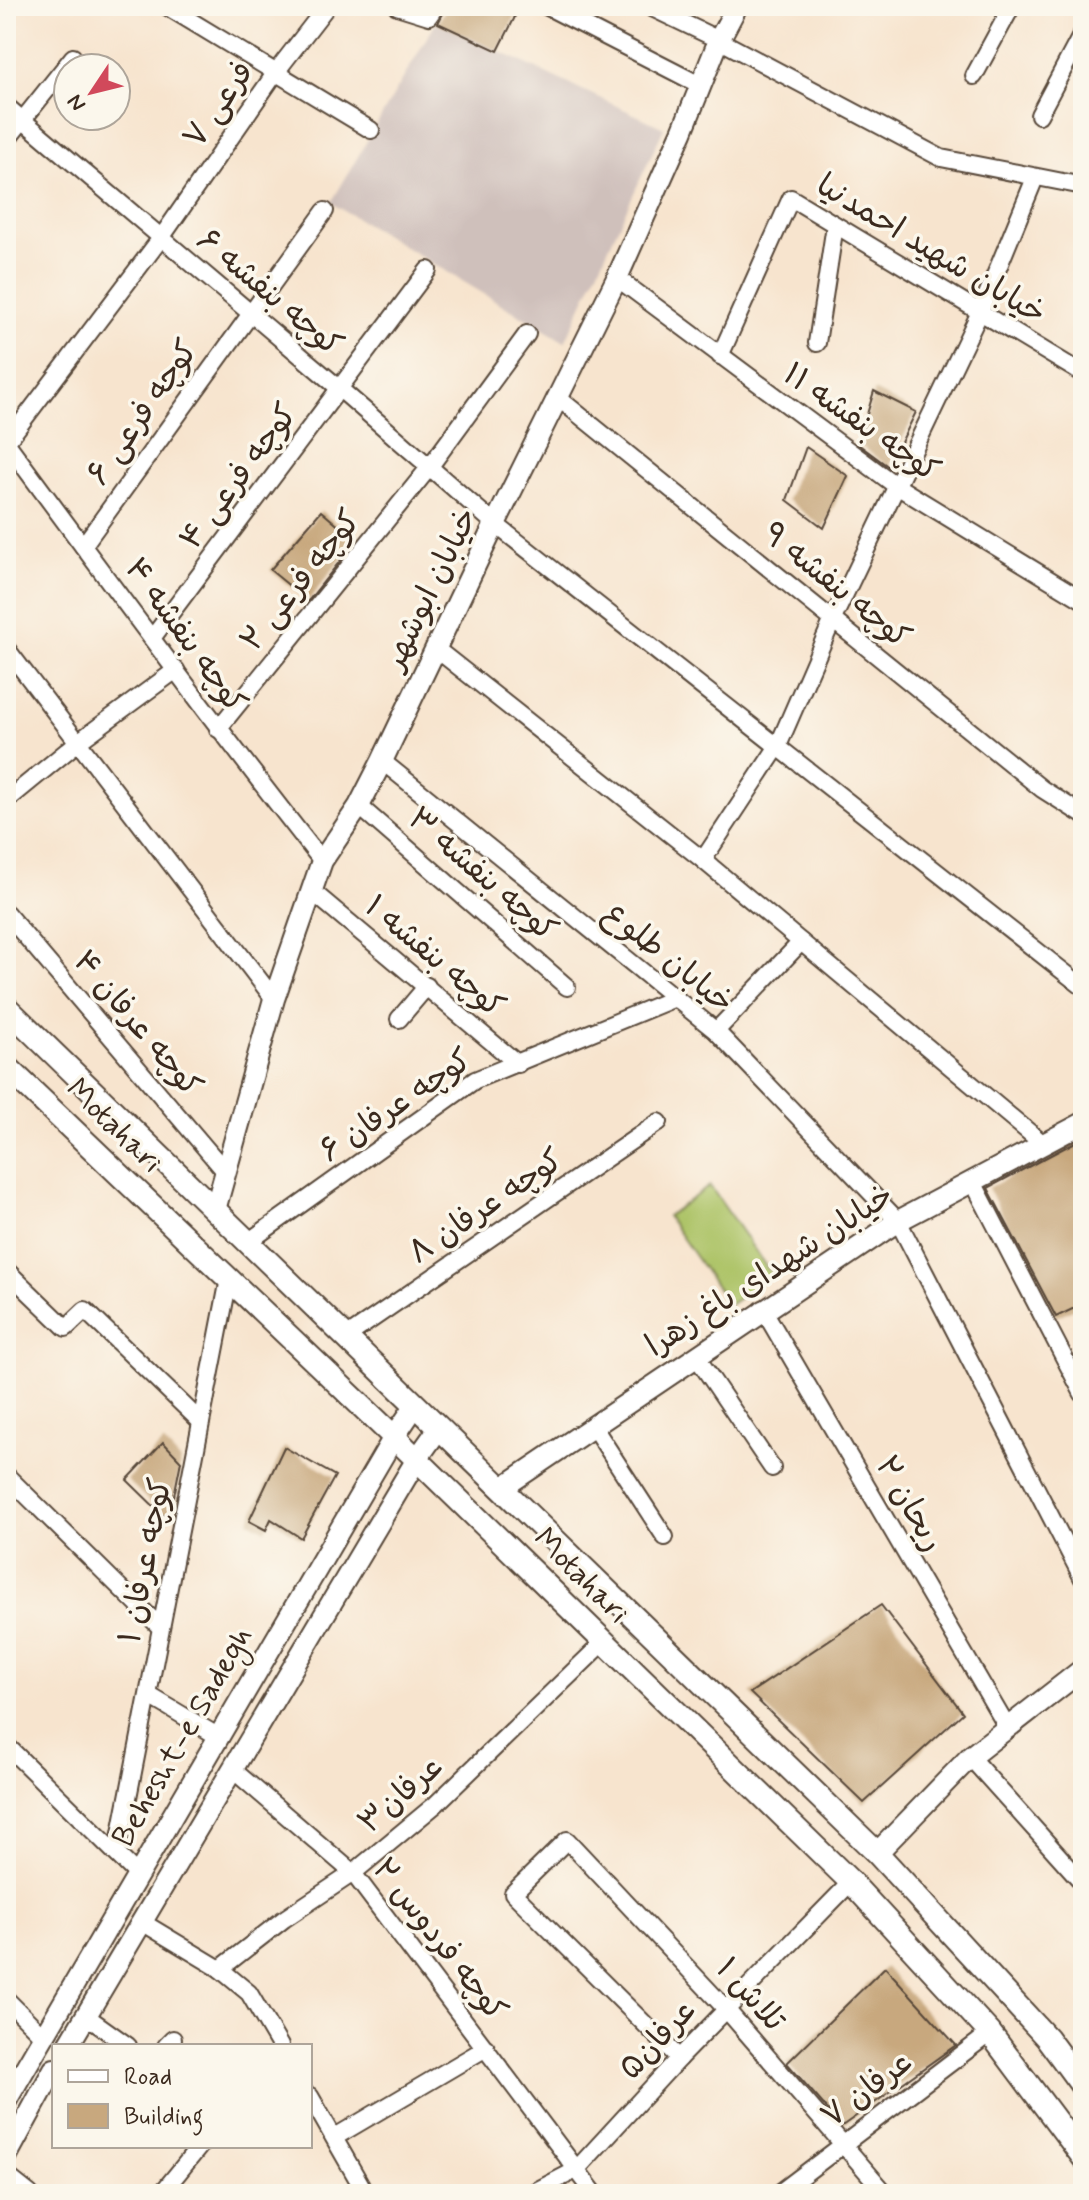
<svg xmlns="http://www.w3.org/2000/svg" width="1089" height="2200" viewBox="0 0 1089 2200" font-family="Mynerve,'Playpen Sans Arabic',sans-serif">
<rect width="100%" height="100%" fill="#fbf7ec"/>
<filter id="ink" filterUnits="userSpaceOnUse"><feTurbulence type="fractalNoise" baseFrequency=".0125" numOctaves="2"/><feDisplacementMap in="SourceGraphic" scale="16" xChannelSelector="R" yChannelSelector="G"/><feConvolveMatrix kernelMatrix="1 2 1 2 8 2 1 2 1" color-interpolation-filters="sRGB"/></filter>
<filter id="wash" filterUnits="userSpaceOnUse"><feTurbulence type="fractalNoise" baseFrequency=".006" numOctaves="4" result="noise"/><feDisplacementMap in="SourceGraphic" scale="32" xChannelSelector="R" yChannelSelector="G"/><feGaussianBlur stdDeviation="1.8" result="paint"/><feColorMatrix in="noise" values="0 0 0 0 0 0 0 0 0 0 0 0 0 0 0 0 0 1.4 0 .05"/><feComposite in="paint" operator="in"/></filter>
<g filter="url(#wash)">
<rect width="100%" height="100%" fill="#f7e4ce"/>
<path fill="#cfc0bb" d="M436 22 664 128 565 342 331 203Z"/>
<path fill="#aec469" stroke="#747744" stroke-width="2" d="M710 1186 772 1275 729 1305 667 1216Z"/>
<g id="blocks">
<g fill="#c8a87e">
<path d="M447 6H518L514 19 498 51 438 23Z"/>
<path d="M874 391 916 412 889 467 858 444Z"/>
<path d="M806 447 848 476 824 528 787 500Z"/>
<path d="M321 511 356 541 308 601 270 570Z"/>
<path d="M1083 1138V1304L1056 1317 988 1188Z"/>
<path d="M163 1442 181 1461 169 1521 127 1480Z"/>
<path d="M284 1447 335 1476 301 1538 271 1519 266 1530 249 1521Z"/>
<path d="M881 1605 963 1713 864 1803 750 1693Z"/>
<path d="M885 1967 956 2045 842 2126 787 2063Z"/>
</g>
</g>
</g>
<g filter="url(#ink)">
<use href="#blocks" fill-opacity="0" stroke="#574638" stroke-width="2"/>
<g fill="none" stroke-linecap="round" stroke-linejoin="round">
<defs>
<g id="minor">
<path d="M166 6 371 130"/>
<path d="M397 6 429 16 436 6"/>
<path d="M546 6 700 85"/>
<path d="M648 6 719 40 941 158 1083 186"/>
<path d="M974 76 1012 6"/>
<path d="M6 106 340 389 495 524 1083 987"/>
<path d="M1039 115 1083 32"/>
<path d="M6 141 73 57"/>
<path d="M617 278 895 485 1083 600"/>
<path d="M817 343 835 225"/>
<path d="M720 356 791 198 1083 374"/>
<path d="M557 397 1042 789 1083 815"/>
<path d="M6 442C110 583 214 724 322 861"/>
<path d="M6 443 161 238 276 72 327 6"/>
<path d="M83 546 325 211"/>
<path d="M153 637 428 270"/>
<path d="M6 648 274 999"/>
<path d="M435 648 703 860 1042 1143"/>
<path d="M218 729 428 469 527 334"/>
<path d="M382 761 716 1031 898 1221 1083 1579"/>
<path d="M6 801 78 742 176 670"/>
<path d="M359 806 567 987"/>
<path d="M703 860 778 746 833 619 980 312 1035 178"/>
<path d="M313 892 518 1064"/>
<path d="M6 913 224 1170"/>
<path d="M399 1019 427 986"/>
<path d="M716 1031 801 942"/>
<path d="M972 1180 1083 1394"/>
<path d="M248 1242 475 1080 675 998"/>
<path d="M6 1270 66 1328 85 1310 201 1422"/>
<path d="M763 1309 1007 1727"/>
<path d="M346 1337 659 1122"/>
<path d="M696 1356 772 1468"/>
<path d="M593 1426 665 1537"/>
<path d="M6 1475 160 1627"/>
<path d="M150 1696 219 1737"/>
<path d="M6 1745 137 1874"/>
<path d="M970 1757 1083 1883"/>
<path d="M232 1769 353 1873 595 2194"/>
<path d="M117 1854 229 1279"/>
<path d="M142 1922 220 1969 249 1993 280 2046"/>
<path d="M220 1969 284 1919 353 1873 435 1805 603 1643"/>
<path d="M6 1999 44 2037"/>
<path d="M86 2016 128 2046"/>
<path d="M166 2046 173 2039"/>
<path d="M679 2058 513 1893 567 1840 726 2009 886 2194"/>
<path d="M310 2096 366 2194"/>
<path d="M335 2137 486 2048"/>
<path d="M6 2175 30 2194"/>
<path d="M161 2194 200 2146"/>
<path d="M530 2194 576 2170 679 2058 851 1882"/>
<path d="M778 2194 990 2033"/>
</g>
<g id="tertiary">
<path d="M215 1210 274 999 322 861 359 806 382 761 495 524 617 278 682 132 719 40 737 6"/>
<path d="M502 1488 898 1221 1083 1123"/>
<path d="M877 1853 970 1757 1083 1669"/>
<path d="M68 2046 417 1459 439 1428"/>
<path d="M6 2101 394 1437 415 1406"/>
<path d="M6 2157 54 2069"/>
</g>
<g id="secondary">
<path d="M6 1007 877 1853 1047 2038 1083 2087"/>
<path d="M6 1066 394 1437 851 1882 990 2033 1083 2157"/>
</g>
</defs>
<use href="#minor" stroke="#574638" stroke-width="20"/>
<use href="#tertiary" stroke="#574638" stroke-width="24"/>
<use href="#secondary" stroke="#574638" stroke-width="26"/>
<use href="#minor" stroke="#fff" stroke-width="16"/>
<use href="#tertiary" stroke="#fff" stroke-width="20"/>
<use href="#secondary" stroke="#fff" stroke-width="22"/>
</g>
</g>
<g text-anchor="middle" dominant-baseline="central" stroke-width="7" stroke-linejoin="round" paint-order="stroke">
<g font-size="32" fill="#3b2a1e" stroke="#fbf7ec">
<text transform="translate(219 105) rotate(-55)">فرعی ۷</text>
<text transform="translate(931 250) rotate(31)">خیابان شهید احمدنیا</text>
<text transform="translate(269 293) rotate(40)">کوچه بنفشه ۶</text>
<text transform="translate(143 413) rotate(-55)">کوچه فرعی ۶</text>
<text transform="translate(861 423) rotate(35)">کوچه بنفشه ۱۱</text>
<text transform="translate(239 477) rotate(-53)">کوچه فرعی ۴</text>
<text transform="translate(301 581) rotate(-51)">کوچه فرعی ۲</text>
<text transform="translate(836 586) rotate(39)">کوچه بنفشه ۹</text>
<text transform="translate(431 589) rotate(-64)">خیابان ابوشهر</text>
<text transform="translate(185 636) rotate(54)">کوچه بنفشه ۴</text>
<text transform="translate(482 875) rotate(41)">کوچه بنفشه ۳</text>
<text transform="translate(434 957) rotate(40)">کوچه بنفشه ۱</text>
<text transform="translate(668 958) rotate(39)">خیابان طلوع</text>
<text transform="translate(137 1024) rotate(50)">کوچه عرفان ۴</text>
<text transform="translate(396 1106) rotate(-34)">کوچه عرفان ۶</text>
<text transform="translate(114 1126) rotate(44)">Motahari</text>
<text transform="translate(486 1207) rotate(-34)">کوچه عرفان ۸</text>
<text transform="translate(770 1271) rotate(-33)">خیابان شهدای باغ‌ زهرا</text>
<text transform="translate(909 1504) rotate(60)">ریحان ۲</text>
<text transform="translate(146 1561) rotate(-79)">کوچه عرفان ۱</text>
<text transform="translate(581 1576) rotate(45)">Motahari</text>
<text transform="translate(183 1737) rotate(-60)">Behesht-e Sadegh</text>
<text transform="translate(401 1795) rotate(-41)">عرفان۳</text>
<text transform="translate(439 1940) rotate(52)">کوچه فردوس ۲</text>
<text transform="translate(750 1995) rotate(48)">تلاش ۱</text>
<text transform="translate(658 2040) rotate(-47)">عرفان۵</text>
<text transform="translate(867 2090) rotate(-37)">عرفان ۷</text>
</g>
</g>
<rect width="1089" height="2200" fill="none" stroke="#fbf7ec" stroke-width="32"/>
<rect x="52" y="2044" width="260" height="104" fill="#fbf7ec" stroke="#aea59a" stroke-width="2"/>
<rect x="68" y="2070" width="40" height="12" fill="#ffffff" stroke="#aea59a" stroke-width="2"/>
<text x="124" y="2084" font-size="24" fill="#3b2a1e">Road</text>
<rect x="68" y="2104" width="40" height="24" fill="#c8a87e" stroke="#aea59a" stroke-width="2"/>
<text x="124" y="2124" font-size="24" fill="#3b2a1e">Building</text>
<g transform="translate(92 92) rotate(235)"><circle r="38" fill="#fbf7ec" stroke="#aea59a" stroke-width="2"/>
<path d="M0-6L14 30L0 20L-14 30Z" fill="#d1495b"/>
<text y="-12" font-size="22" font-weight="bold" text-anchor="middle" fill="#3b2a1e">N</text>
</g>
</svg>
